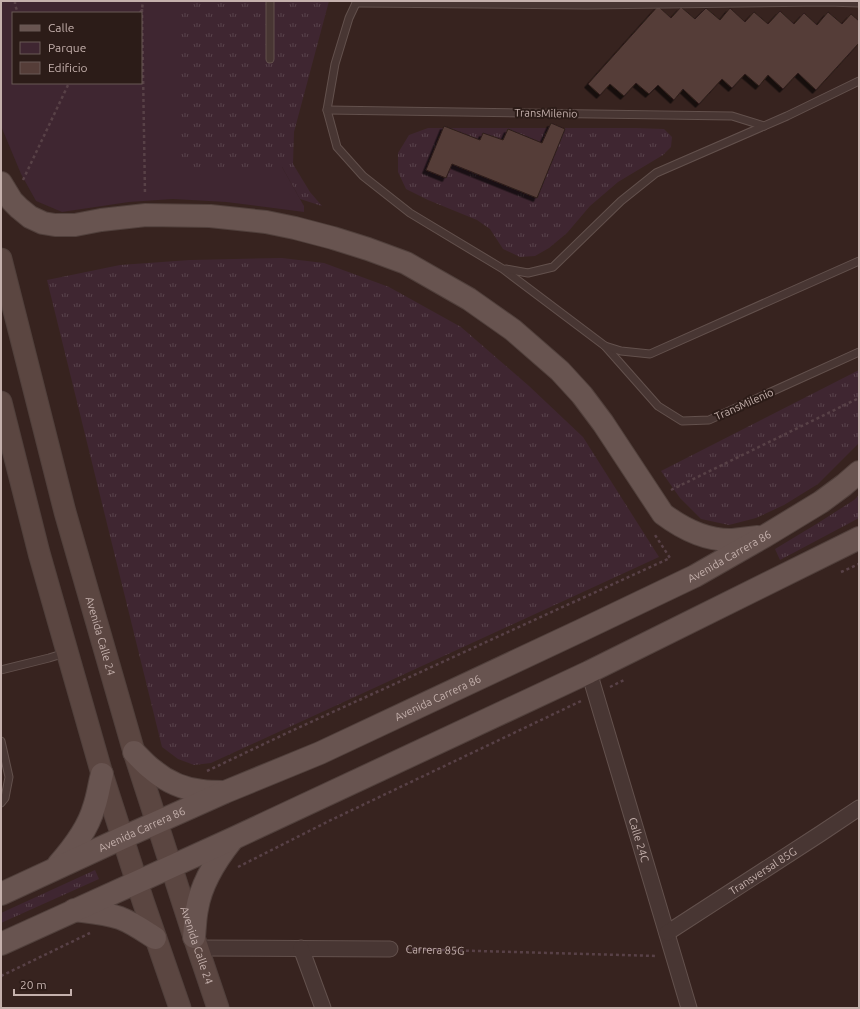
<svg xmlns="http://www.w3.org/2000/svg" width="860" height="1009" viewBox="0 0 860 1009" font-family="Ubuntu,sans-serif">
<defs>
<pattern id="grass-tufts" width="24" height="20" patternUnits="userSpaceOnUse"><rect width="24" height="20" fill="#3f2631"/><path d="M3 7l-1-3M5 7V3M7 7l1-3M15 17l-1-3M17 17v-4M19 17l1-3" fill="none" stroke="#59434c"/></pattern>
<filter id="shadow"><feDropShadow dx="-3.5" dy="3.5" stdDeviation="0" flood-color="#0009"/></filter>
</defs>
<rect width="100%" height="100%" fill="#37231f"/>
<g fill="url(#grass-tufts)">
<path d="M181 1H329L294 132 293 164 310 192 322 206 300 199 282 167H181Z"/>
<path d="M428 128H636L664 129 672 137 671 147 663 155 618 182 590 206 567 233 549 248 535 256 520 257 503 249 490 229 477 220 428 200 406 189 398 172V153L409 135Z"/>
<path d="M282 258 324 263 389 287 461 327 529 386 583 437 659 557 211 763 194 765 178 759 162 747 47 280 120 265 190 260Z"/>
<path d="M859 370V443L818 484 784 505 756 518 729 525 701 519 680 498 661 471Z"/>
<path d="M859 495V518L780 560 775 549 818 523 854 500Z"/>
<path d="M95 870 99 879 1 923V913Z"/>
</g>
<path fill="#3f2631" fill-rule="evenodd" d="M1 1H181V167H282L304 206V212L226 202 173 199 129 202 62 212 36 201 21 174 1 126ZM13 13H141V83H13Z"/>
<g fill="#553d38" stroke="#2e1e1a" filter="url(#shadow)">
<path d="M658 6 671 18 681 7 695 19 706 8 720 20 730 8 745 22 754 12 768 24 780 11 794 24 804 13 817 25 828 12 842 24 851 14 859 21V43L816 90 798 73 783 89 768 75 759 86 745 74 732 88 722 79 699 104 683 89 674 100 658 85 649 94 636 83 624 96 610 84 600 95 588 84Z"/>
<path d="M551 123 565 129 537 198 452 164 446 178 426 170 444 126 480 140 483 133 503 140 508 129 542 143Z"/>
</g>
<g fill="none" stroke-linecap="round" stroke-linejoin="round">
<defs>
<g id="lane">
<path d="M270 1V59"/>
<path d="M357 1 349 18 335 64 327 110 337 147 363 176 410 213 503 269 605 346 658 406 682 421 709 420 859 352"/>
<path d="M356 3 587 5 827 2 859 3"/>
<path d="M327 110 732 116 764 126"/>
<path d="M506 269 528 273 553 267 621 201 656 173 787 116 859 81"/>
<path d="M605 346 621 351 650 354 859 261"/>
<path d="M1 670 49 658 65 653"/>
<path d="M1 741 9 777 5 798 1 803"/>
</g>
<g id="street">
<path id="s2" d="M589 672 689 1008"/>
<path id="s3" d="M667 933 820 834 859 808"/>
<path d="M197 948 390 949"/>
<path d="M301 948 323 1008"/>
</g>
<g id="secondary">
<path id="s4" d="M1 259 65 512 134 752 194 937 218 1008"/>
<path d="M1 402 39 553 102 774 143 901 180 1008"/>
</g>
<g id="primary">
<path d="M1 183 12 201 19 208 30 217 43 223 55 225H75L101 220 146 215 210 216 266 222 295 228 333 238 368 249 406 263 469 299 513 330 560 371 582 395 603 423 663 514C683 529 707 541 733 540 741 539 750 538 758 537"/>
<path d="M134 752C140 758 146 765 153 770 166 781 184 789 202 791 209 792 217 792 224 792"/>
<path d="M58 865C73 848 88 829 94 807 98 796 99 785 102 774"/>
<path id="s5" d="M1 894 122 838 225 792 320 753 582 630 695 576 765 536 821 502 844 485 859 472"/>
<path d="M74 910C90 912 105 913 120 918 133 923 144 931 155 938"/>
<path d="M194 937C195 928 195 918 197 909 201 884 216 860 232 840"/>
<path d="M1 944 232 839 589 672 859 538"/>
</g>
</defs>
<use href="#lane" stroke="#63514d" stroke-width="9"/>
<use href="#street" stroke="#63514d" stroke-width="17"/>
<use href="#secondary" stroke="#51403c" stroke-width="23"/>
<use href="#primary" stroke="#51403c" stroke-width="24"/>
<g stroke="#584147" stroke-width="2.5" stroke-dasharray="3 3" stroke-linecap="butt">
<path d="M15 1V5L18 13"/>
<path d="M142 9 145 195"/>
<path d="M140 13 142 9 143 1"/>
<path d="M23 180 69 83"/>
<path d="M671 490 859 398"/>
<path d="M841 572 859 564"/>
<path d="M610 687 624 680"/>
<path d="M207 771 287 733 670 558 655 535"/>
<path d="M238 867 329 821 581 701"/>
<path id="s1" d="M406 949 657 956"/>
<path d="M1 976 90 933"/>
</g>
<use href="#lane" stroke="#483633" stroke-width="7"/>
<use href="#street" stroke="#483633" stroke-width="15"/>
<use href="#secondary" stroke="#5b4641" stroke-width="21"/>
<use href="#primary" stroke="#685450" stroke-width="22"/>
</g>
<g text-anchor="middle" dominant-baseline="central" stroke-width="4" stroke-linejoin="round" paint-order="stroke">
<g font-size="11" fill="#c5b1ad" stroke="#2c1c18">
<text transform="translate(546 113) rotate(1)">TransMilenio</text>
<text transform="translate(744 404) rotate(-24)">TransMilenio</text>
<text stroke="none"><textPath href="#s5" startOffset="803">Avenida Carrera 86</textPath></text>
<text stroke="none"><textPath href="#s4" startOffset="390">Avenida Calle 24</textPath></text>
<text stroke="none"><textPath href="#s5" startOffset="479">Avenida Carrera 86</textPath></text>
<text stroke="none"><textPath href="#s5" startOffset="155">Avenida Carrera 86</textPath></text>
<text stroke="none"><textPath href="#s2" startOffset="175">Calle 24C</textPath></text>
<text stroke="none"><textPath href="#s3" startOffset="114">Transversal 85G</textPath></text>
<text stroke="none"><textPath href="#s4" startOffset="714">Avenida Calle 24</textPath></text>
<text stroke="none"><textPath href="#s1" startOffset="29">Carrera 85G</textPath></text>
</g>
</g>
<rect width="860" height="1009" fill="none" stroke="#c5b1ad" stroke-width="4"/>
<rect x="12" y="12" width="130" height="72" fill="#2c1c18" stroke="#695854"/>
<rect x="20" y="25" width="20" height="6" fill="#685450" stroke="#695854"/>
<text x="48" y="32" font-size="12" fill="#c5b1ad">Calle</text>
<rect x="20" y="42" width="20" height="12" fill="#3f2631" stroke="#695854"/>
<text x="48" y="52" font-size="12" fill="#c5b1ad">Parque</text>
<rect x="20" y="62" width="20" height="12" fill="#553d38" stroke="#695854"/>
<text x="48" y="72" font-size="12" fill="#c5b1ad">Edificio</text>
<path d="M14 989v6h57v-6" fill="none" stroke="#c5b1ad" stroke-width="2"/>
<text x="20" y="989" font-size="12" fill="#c5b1ad" stroke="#2c1c18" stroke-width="3" paint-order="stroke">20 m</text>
</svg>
